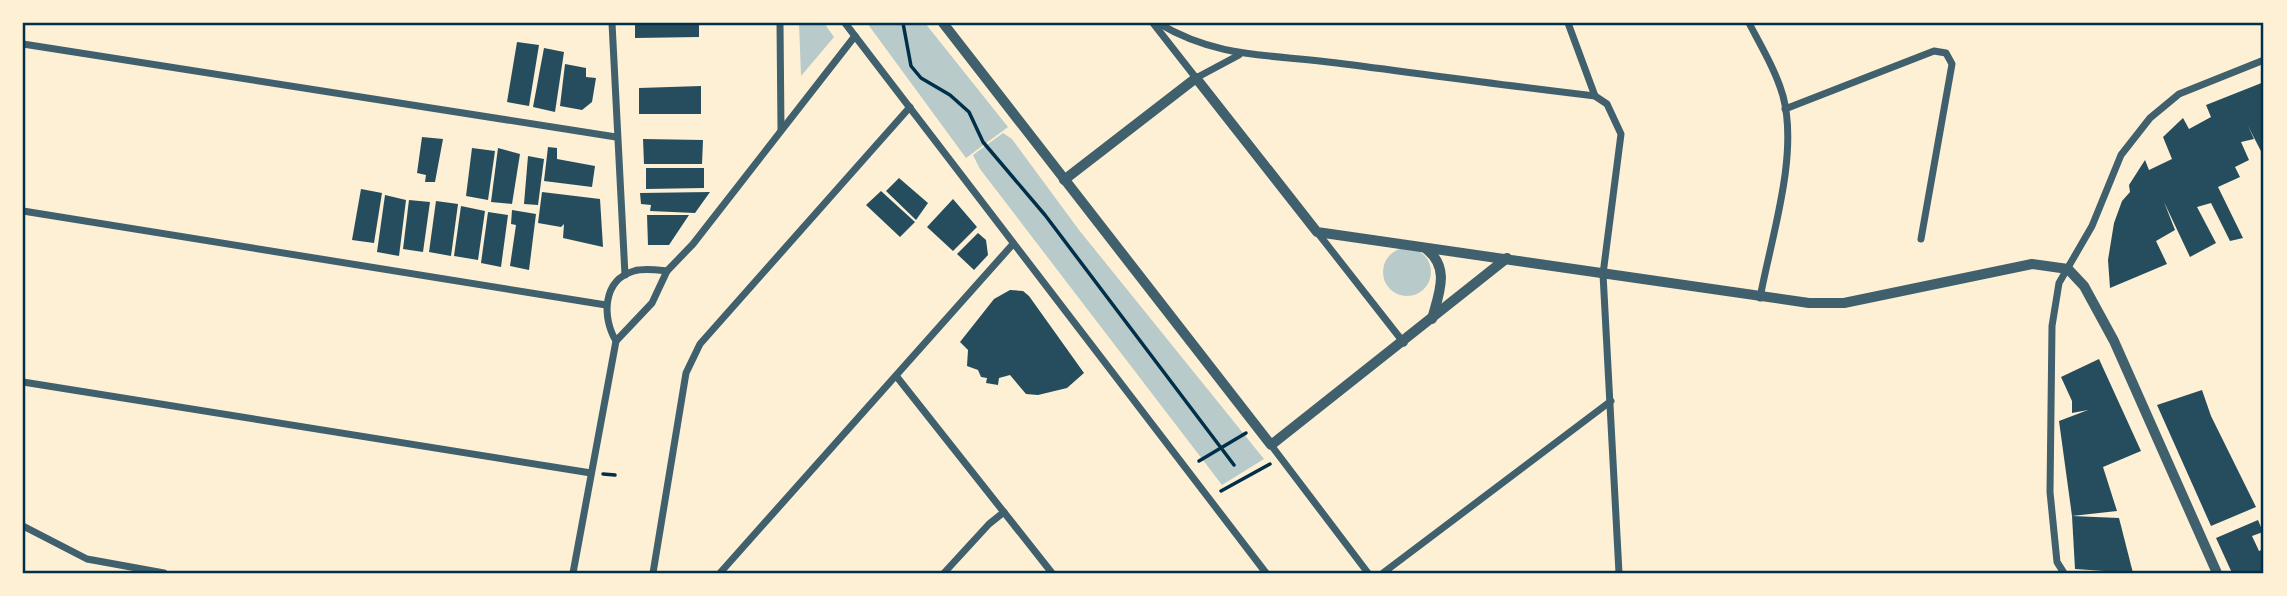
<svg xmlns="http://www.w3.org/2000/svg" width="2287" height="596" viewBox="0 0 2287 596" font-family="'Exo 2',sans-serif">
<rect width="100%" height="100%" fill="#fdf0d5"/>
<g fill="#b9caca">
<path d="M799 23H824L834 37 801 76Z"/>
<path d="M867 23H925L1008 127 966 158Z"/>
<path d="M1003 133 1012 139 1079 230 1264 459 1222 485 980 169 973 155Z"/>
<circle cx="1407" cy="272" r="24"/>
</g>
<g fill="#264d5e">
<path d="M635 23H699V37L635 38Z"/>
<path d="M517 42 539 45 529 106 507 102Z"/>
<path d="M544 48 564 52 555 112 533 107Z"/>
<path d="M565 64 586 68V77L596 78 592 102 582 110 560 106Z"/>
<path d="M2264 82V157L2248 126 2254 139 2241 142 2249 160 2235 167 2240 177 2218 187 2243 238 2230 241 2211 203 2197 207 2216 243 2190 257 2164 202 2175 230 2156 241 2167 264 2110 288 2108 260 2114 223 2122 201 2130 192 2129 185 2145 160 2149 170 2172 159 2163 137 2183 118 2189 129 2211 117 2206 105Z"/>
<path d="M701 86V114H639V88Z"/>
<path d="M422 137 443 139 435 182H425L426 175 417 173Z"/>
<path d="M643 139 703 140 702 164H644Z"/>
<path d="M548 147 557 148V159L595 166 592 187 544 181Z"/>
<path d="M472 148 495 151 488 200 466 196Z"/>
<path d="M498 148 520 154 512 204 491 202Z"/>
<path d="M528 156 544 159 538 205 524 204Z"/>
<path d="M646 168H704V188L646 189Z"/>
<path d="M899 178 928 203 916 220 886 191Z"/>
<path d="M361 189 382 193 374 243 352 240Z"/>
<path d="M881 191 915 222 900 237 866 205Z"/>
<path d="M542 192 600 199 603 247 563 238 564 224 561 227 538 223Z"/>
<path d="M710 192 695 213 650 211 651 205 641 204 640 193Z"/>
<path d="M385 195 406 200 399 256 377 252Z"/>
<path d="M953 199 977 227 953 251 927 227Z"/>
<path d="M409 200 430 202 423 252 403 249Z"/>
<path d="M436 201 458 204 451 256 429 252Z"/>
<path d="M461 206 485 211 478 260 454 256Z"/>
<path d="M512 210 536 214 529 270 510 266 516 225 511 224Z"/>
<path d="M488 212 508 215 501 267 481 263Z"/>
<path d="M647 215H689L669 245H648Z"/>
<path d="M978 233 986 240 988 255 974 270 957 254Z"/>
<path d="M1010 290 1023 291 1029 296 1084 373 1067 388 1038 395 1026 394 1010 375 999 378 998 385 986 383 987 378 981 377 978 370 967 366 968 350 960 342 994 299Z"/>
<path d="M2099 359 2141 451 2103 467 2117 511 2072 516 2059 421 2088 410 2072 413V401L2061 377Z"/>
<path d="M2202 390 2211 416 2256 507 2211 526 2157 405Z"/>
<path d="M2072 516 2119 518 2133 573 2075 569Z"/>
<path d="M2258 520 2263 532 2252 536 2259 551 2264 549V573H2232L2216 538Z"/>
</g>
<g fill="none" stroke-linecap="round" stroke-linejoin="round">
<g stroke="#003049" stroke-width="3.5">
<path d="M903 23 911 66 921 78 950 95 969 112 983 142 1045 215 1234 465"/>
<path d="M1199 461 1246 433"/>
<path d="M603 474 615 475"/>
<path d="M1221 491 1270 464"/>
</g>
<g stroke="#3f606c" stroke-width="7">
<path d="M612 23 625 275"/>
<path d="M780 23 781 130"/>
<path d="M845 23 1266 573"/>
<path d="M1153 23 1196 78 1239 55"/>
<path d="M1158 23C1218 59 1270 54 1337 63 1423 74 1509 86 1595 96L1607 104 1621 134 1603 274 1619 573"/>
<path d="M1568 23 1595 96"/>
<path d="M1749 23C1761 46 1776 71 1783 96 1799 155 1771 238 1760 298"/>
<path d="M23 44 616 137"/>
<path d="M1785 109 1934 51 1946 53 1952 64 1921 239"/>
<path d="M23 211 606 305"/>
<path d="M1317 232 1404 343"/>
<path d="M616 341C602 318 602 280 634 271 644 268 657 270 667 271"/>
<path d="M897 377 1052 573"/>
<path d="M23 382 591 473"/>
<path d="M1271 445 1368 573"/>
<path d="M23 526 87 559 164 573"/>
<path d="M573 573 616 341 652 303 667 271 693 244 855 36"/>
<path d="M653 573 686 373 700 344 910 107"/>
<path d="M720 573 1013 244"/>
<path d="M944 573 989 524 1004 512"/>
<path d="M1383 573 1611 401"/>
<path d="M2064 573 2057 562 2050 492 2052 326 2059 283 2092 226 2121 155 2150 118 2179 94 2264 60"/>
</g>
<g stroke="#3f606c" stroke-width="10">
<path d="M943 23 1271 445 1507 258"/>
<path d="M1064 180 1196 78 1317 232 1809 303H1844L2032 264 2068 269 2084 286 2114 341 2217 573"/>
<path d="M1425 248C1451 267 1439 293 1432 319"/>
</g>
</g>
<rect width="2287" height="596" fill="none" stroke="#fdf0d5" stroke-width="49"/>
<rect x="24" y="24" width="2238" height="548" fill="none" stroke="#003049" stroke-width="2.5"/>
</svg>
